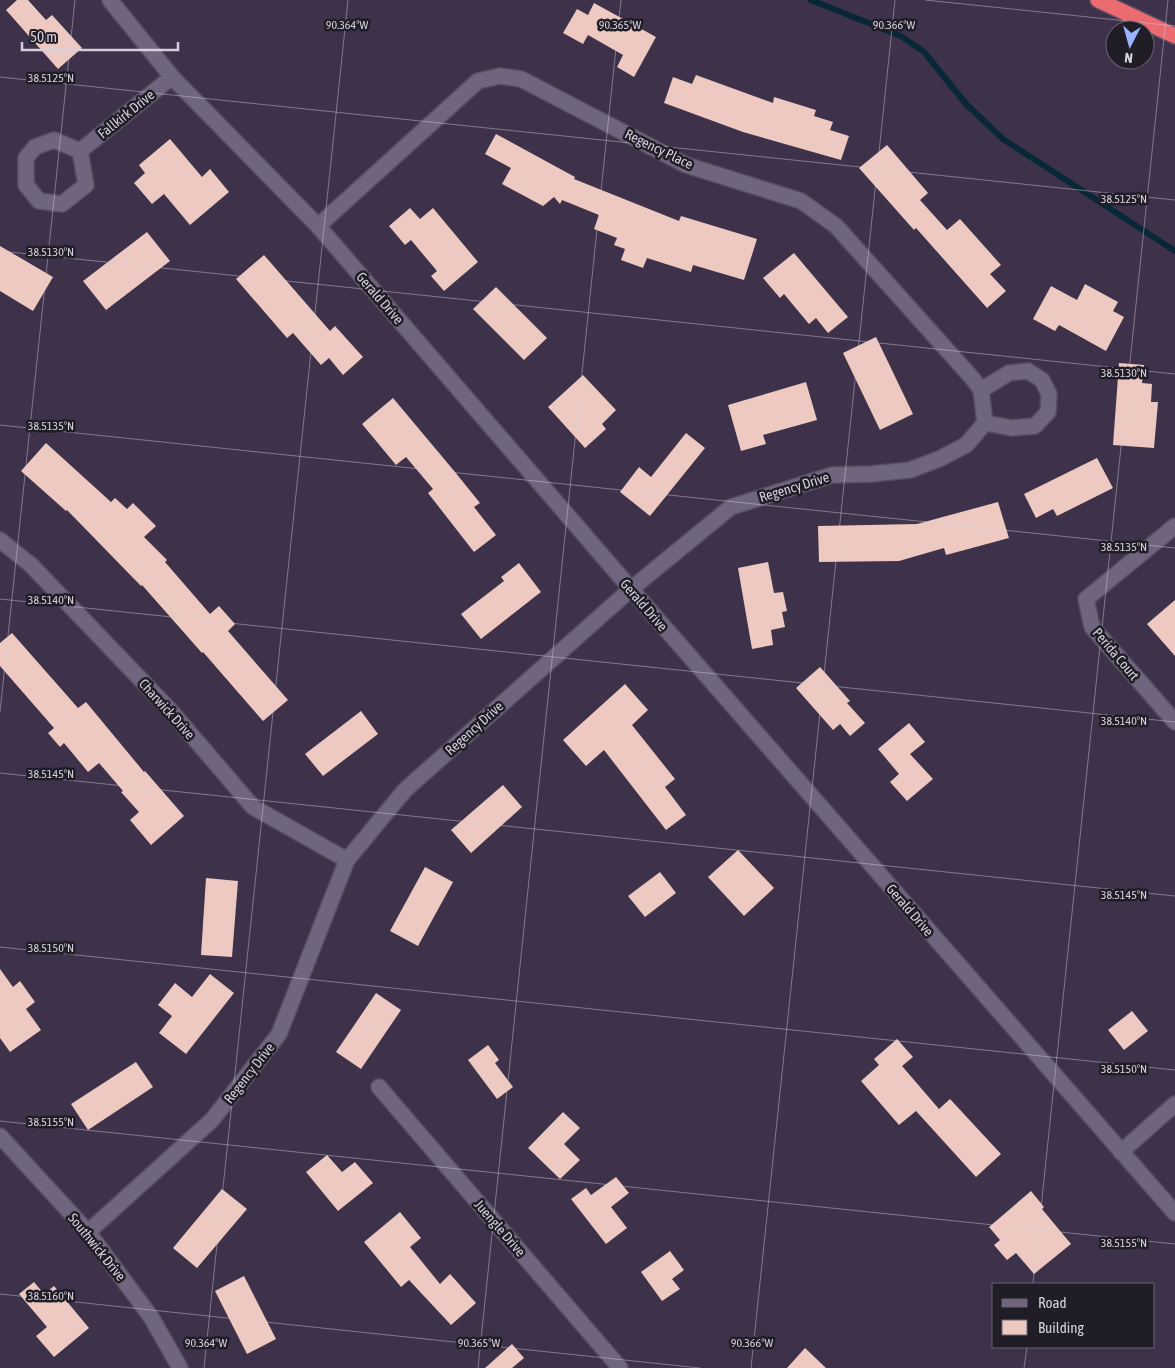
<svg xmlns="http://www.w3.org/2000/svg" width="1175" height="1368" viewBox="0 0 1175 1368" font-family="'Asap Condensed',sans-serif">
<rect width="100%" height="100%" fill="#3d324a"/>
<g fill="none" stroke-linecap="round" stroke-linejoin="round">
<path stroke="#082737" stroke-width="6" d="M811 0 901 36 924 52 967 105 1003 139 1175 251"/>
</g>
<g fill="#edc9c1">
<path d="M17 0H28L46 20 52 15 82 48 58 69 6 10Z"/>
<path d="M594 3 656 37 634 77 617 67 623 55 588 35 583 44 563 33 577 9 588 15Z"/>
<path d="M696 75 773 103 774 97 816 110 814 116 833 122 830 130 849 136 841 160 743 132 664 103 673 77 692 84Z"/>
<path d="M496 134 575 177 574 179 679 221 681 216 757 239 744 280 693 265 691 272 647 258 643 268 621 260 625 249 614 245 617 238 594 229 599 215 562 200 560 204 554 197 543 206 502 184 511 168 485 154Z"/>
<path d="M170 139 202 177 210 169 229 192 190 225 164 194 152 204 134 183 145 173 139 165Z"/>
<path d="M887 145 928 193 920 200 947 230 960 219 1001 265 990 274 1006 291 987 308 916 228 914 230 859 168Z"/>
<path d="M410 208 420 219 433 208 478 262 444 291 431 276 437 271 411 240 405 245 389 226Z"/>
<path d="M147 232 170 261 106 310 83 281Z"/>
<path d="M0 246 53 277 33 311 0 291Z"/>
<path d="M794 253 848 317 828 333 816 318 809 324 784 294 780 298 763 278Z"/>
<path d="M264 255 330 331 335 326 363 357 343 375 329 358 321 365 293 333 287 338 236 279Z"/>
<path d="M1085 284 1118 302 1113 311 1124 317 1106 351 1059 325 1055 331 1033 319 1051 286 1077 300Z"/>
<path d="M496 287 547 338 524 360 473 309Z"/>
<path d="M876 337 913 414 880 430 843 353Z"/>
<path d="M1119 363 1144 365 1142 383 1152 384 1151 402H1158L1154 448 1113 445Z"/>
<path d="M583 375 616 410 602 424 606 429 585 448 548 407Z"/>
<path d="M806 382 817 420 763 435 766 444 741 451 728 405Z"/>
<path d="M393 398 455 472 480 503 474 507 496 535 474 552 428 493 433 489 406 457 396 465 362 424Z"/>
<path d="M686 433 705 448 650 516 620 492 639 467 651 477Z"/>
<path d="M46 443 111 502 115 498 127 509 133 503 156 526 144 537 167 560 165 562 210 614 219 606 235 624 228 631 288 700 263 721 203 652 202 653 142 585 141 586 67 510 66 511 21 471Z"/>
<path d="M1097 458 1113 488 1057 516 1053 509 1036 518 1024 494Z"/>
<path d="M998 502 1009 538 946 555 944 548 899 561 819 562 818 526 917 524Z"/>
<path d="M768 562 774 593 783 592 787 611 782 612 785 627 771 630 773 645 752 649 738 568Z"/>
<path d="M519 563 541 592 481 639 461 614 504 581 501 577Z"/>
<path d="M1175 600V656L1147 624Z"/>
<path d="M12 633 78 708 86 702 144 772 145 771 184 816 151 845 130 820 139 812 121 792 123 791 99 763 88 772 64 743 60 747 48 733 54 728 0 666V643Z"/>
<path d="M820 667 850 701 847 703 865 723 850 736 840 724 833 730 796 688Z"/>
<path d="M625 684 648 710 632 725 675 779 665 787 686 815 666 830 604 750 586 766 563 740Z"/>
<path d="M361 711 378 734 323 776 305 754Z"/>
<path d="M909 723 925 742 910 754 933 779 907 801 890 782 899 774 878 749Z"/>
<path d="M503 785 522 807 471 853 451 830Z"/>
<path d="M738 850 774 888 744 916 708 877Z"/>
<path d="M425 867 453 882 418 946 390 931Z"/>
<path d="M660 872 676 893 645 917 628 896Z"/>
<path d="M206 878 238 881 232 957 201 955Z"/>
<path d="M0 969 13 987 20 981 35 1002 26 1009 41 1030 10 1052 0 1038Z"/>
<path d="M210 974 234 993 186 1054 159 1033 172 1016 158 1005 175 983 192 997Z"/>
<path d="M376 993 401 1010 361 1069 336 1052Z"/>
<path d="M1132 1011 1148 1031 1124 1050 1108 1030Z"/>
<path d="M897 1039 913 1057 902 1066 939 1109 950 1099 1001 1154 976 1177 916 1111 899 1125 861 1081 879 1065 874 1059Z"/>
<path d="M488 1045 499 1060 495 1063 513 1087 497 1099 468 1060Z"/>
<path d="M136 1062 153 1087 88 1130 71 1104Z"/>
<path d="M563 1112 580 1128 564 1144 580 1160 560 1179 528 1148Z"/>
<path d="M327 1155 342 1172 355 1162 373 1183 338 1211 306 1172Z"/>
<path d="M616 1177 629 1193 611 1207 627 1228 606 1244 571 1199 586 1188 591 1195Z"/>
<path d="M222 1189 247 1209 197 1268 173 1248Z"/>
<path d="M1031 1191 1044 1207 1042 1209 1071 1244 1034 1274 1016 1253 1007 1260 994 1245 1000 1240 989 1227Z"/>
<path d="M400 1212 421 1238 410 1247 440 1284 450 1274 476 1303 451 1325 409 1280 401 1287 364 1242Z"/>
<path d="M670 1251 684 1270 672 1279 680 1289 662 1301 641 1272Z"/>
<path d="M244 1276 276 1339 247 1354 215 1291Z"/>
<path d="M34 1282 44 1294 54 1286 89 1328 54 1357 36 1336 47 1327 19 1294Z"/>
<path d="M512 1344 524 1358 512 1368H485Z"/>
<path d="M805 1348 826 1368H787Z"/>
</g>
<g fill="none" stroke-linecap="round" stroke-linejoin="round">
<defs>
<g id="minor">
<path d="M110 0 172 77 318 226 631 589 1175 1213"/>
<path d="M54 140 80 151 86 185 62 204 39 201 26 185V158L35 147Z"/>
<path d="M80 151 172 77"/>
<path d="M981 390 1009 373 1028 371 1042 380 1049 394 1048 412 1035 426 1012 428 985 423"/>
<path d="M1175 526 1086 599 1092 627 1175 722"/>
<path d="M0 540 31 565 170 710 253 807 347 860"/>
<path d="M379 1087 620 1368"/>
<path d="M0 1136 88 1232 151 1317 180 1368"/>
<path d="M1121 1152 1175 1104"/>
<path d="M88 1232 212 1120 279 1034 347 860 405 790 631 589 731 507 832 475 871 474 910 470 939 459 966 445 985 423 981 390 973 379 836 226 801 201 686 165 521 79 500 76 478 81 318 226"/>
</g>
<path id="highway" d="M1098 0 1175 36"/>
</defs>
<use href="#minor" stroke="#564d60" stroke-width="18"/>
<use href="#highway" stroke="#564d60" stroke-width="18"/>
<use href="#minor" stroke="#70657f" stroke-width="15"/>
<use href="#highway" stroke="#eb6b70" stroke-width="15"/>
</g>
<path fill="none" stroke="#d6d0de" stroke-width="1" stroke-opacity="0.45" d="M925 0 1175 26M0 77 1175 200M0 251 1175 374M0 425 1175 548M0 599 1175 722M0 712 75 0M0 773 1175 896M0 947 1175 1070M0 1121 1175 1244M1033 1284 1168 0M0 1294 700 1368M204 1368 348 0M478 1368 621 0M751 1368 895 0M1024 1368 1027 1347"/>
<g text-anchor="middle" dominant-baseline="central" stroke-width="5" stroke-linejoin="round" paint-order="stroke">
<g font-size="14" fill="#d6d0de" stroke="#211d27">
<text transform="translate(126 114) rotate(-39)">Fallkirk Drive</text>
<text transform="translate(659 149) rotate(26)">Regency Place</text>
<text transform="translate(380 298) rotate(49)">Gerald Drive</text>
<text transform="translate(794 487) rotate(-17)">Regency Drive</text>
<text transform="translate(644 605) rotate(49)">Gerald Drive</text>
<text transform="translate(1116 654) rotate(50)">Perida Court</text>
<text transform="translate(167 709) rotate(48)">Charwick Drive</text>
<text transform="translate(474 728) rotate(-42)">Regency Drive</text>
<text transform="translate(910 910) rotate(49)">Gerald Drive</text>
<text transform="translate(249 1073) rotate(-52)">Regency Drive</text>
<text transform="translate(500 1228) rotate(49)">Juengle Drive</text>
<text transform="translate(97 1247) rotate(51)">Southwick Drive</text>
</g>
</g>
<g font-size="12" text-anchor="middle" fill="#d6d0de" stroke="#211d27" stroke-width="5" stroke-linejoin="round" paint-order="stroke">
<text x="347" y="29">90.364°W</text>
<text x="620" y="29">90.365°W</text>
<text x="894" y="29">90.366°W</text>
<text x="51" y="82">38.5125°N</text>
<text x="1124" y="203">38.5125°N</text>
<text x="51" y="256">38.5130°N</text>
<text x="1124" y="377">38.5130°N</text>
<text x="51" y="430">38.5135°N</text>
<text x="1124" y="551">38.5135°N</text>
<text x="51" y="604">38.5140°N</text>
<text x="1124" y="725">38.5140°N</text>
<text x="51" y="778">38.5145°N</text>
<text x="1124" y="899">38.5145°N</text>
<text x="51" y="952">38.5150°N</text>
<text x="1124" y="1073">38.5150°N</text>
<text x="51" y="1126">38.5155°N</text>
<text x="1124" y="1247">38.5155°N</text>
<text x="51" y="1300">38.5160°N</text>
<text x="206" y="1347">90.364°W</text>
<text x="479" y="1347">90.365°W</text>
<text x="752" y="1347">90.366°W</text>
</g>
<rect x="992" y="1283" width="162" height="65" fill="#211d27" stroke="#696570"/>
<rect x="1002" y="1299" width="25" height="8" fill="#70657f" stroke="#696570"/>
<text x="1038" y="1308" font-size="15" fill="#d6d0de">Road</text>
<rect x="1002" y="1320" width="25" height="15" fill="#edc9c1" stroke="#696570"/>
<text x="1038" y="1333" font-size="15" fill="#d6d0de">Building</text>
<g transform="translate(1130 45) rotate(186)"><circle r="24" fill="#211d27" stroke="#696570"/>
<path d="M0-4L9 19L0 12L-9 19Z" fill="#9ab5fd"/>
<text y="-8" font-size="14" font-weight="bold" text-anchor="middle" fill="#d6d0de">N</text>
</g>
<path d="M22 42v8h156v-8" fill="none" stroke="#d6d0de" stroke-width="2.5"/>
<text x="30" y="42" font-size="15" fill="#d6d0de" stroke="#211d27" stroke-width="4" paint-order="stroke">50 m</text>
</svg>
